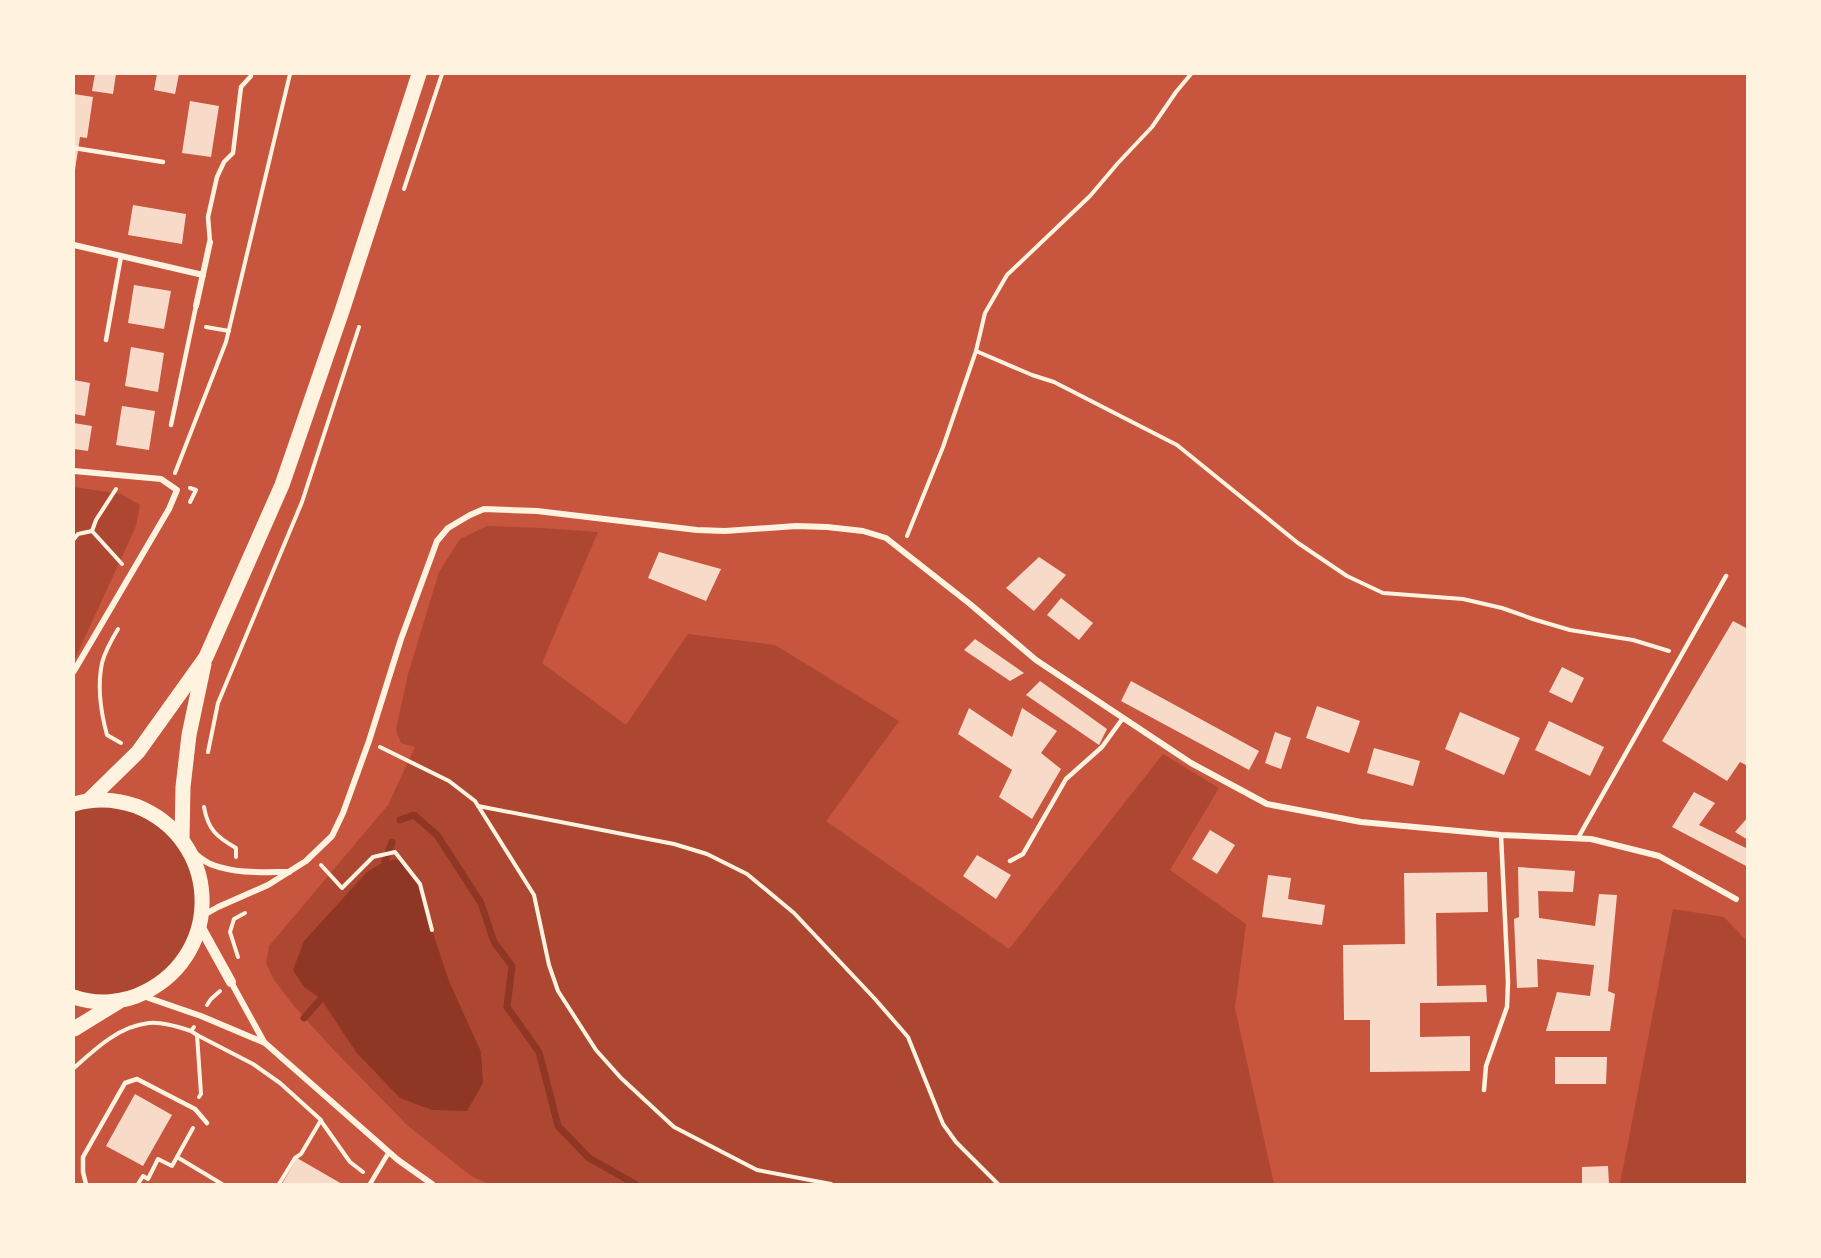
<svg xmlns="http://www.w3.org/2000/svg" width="1821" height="1258" viewBox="0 0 1821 1258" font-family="Jost,sans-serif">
<rect width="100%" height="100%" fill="#c8553d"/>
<g fill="#ae4732">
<path d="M74 487 121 494 140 505 136 526 74 661Z"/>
<path d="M487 526 542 528 598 532 542 663 626 725 688 634 775 645 899 721 826 821 1009 949 1163 754 1219 788 1170 870 1246 924 1235 1008 1274 1184H489L471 1176 407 1125 331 1047 294 1006 274 980 266 963 269 946 388 805 415 747 401 743 396 730 408 674 439 572 460 539Z"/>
<path d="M89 800 161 819 202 887 188 954 139 995 74 997V804Z"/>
<path d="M1673 909 1724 917 1747 941V1184H1620Z"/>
</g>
<path fill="#8f3625" d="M400 859 420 884 432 930 449 981 481 1052 483 1083 467 1111 432 1110 400 1098 356 1052 321 999 304 987 293 970 304 941 367 872 385 861Z"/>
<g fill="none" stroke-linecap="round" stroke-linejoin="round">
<g stroke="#8f3625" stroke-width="7">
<path d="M400 820 414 815 437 835 481 903 494 942 512 966 507 1007 539 1052 558 1126 589 1158 635 1184"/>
<path d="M385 861 392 842"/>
<path d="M304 1018 321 999"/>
</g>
</g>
<g fill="#f7dbc8">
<path d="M95 74H116L113 94 92 91Z"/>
<path d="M157 74H179L175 94 154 90Z"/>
<path d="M74 94 93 97 87 138 80 137 75 170H74Z"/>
<path d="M190 101 219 106 211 157 182 153Z"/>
<path d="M133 205 186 214 182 244 128 235Z"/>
<path d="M134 285 171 291 164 329 128 323Z"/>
<path d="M131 347 164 353 158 392 125 386Z"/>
<path d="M74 380 90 383 85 416 74 414Z"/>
<path d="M122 406 155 411 149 450 116 445Z"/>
<path d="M74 423 92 426 88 451 74 449Z"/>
<path d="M659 552 721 569 706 601 648 578Z"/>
<path d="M1039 557 1066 575 1034 611 1006 588Z"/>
<path d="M1061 598 1093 623 1079 640 1047 615Z"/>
<path d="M1733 621 1748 629V766L1740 762 1727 781 1662 741Z"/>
<path d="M975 639 1024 673 1010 681 964 650Z"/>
<path d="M1562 667 1584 678 1572 703 1549 692Z"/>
<path d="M1040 681 1107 729 1099 745 1026 695Z"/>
<path d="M1131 681 1259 751 1249 770 1121 701Z"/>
<path d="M1317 706 1360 721 1349 753 1306 738Z"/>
<path d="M969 708 1012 737 1022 708 1057 731 1041 753 1061 769 1032 819 999 797 1012 770 958 734Z"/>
<path d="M1460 712 1520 738 1504 775 1445 749Z"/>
<path d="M1549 721 1604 747 1590 776 1535 750Z"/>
<path d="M1275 732 1291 738 1281 769 1265 763Z"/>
<path d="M1374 748 1420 761 1413 786 1367 773Z"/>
<path d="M1694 792 1715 803 1699 825 1748 849V867L1672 827Z"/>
<path d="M1748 817V840L1735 832Z"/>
<path d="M1210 830 1235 845 1217 874 1192 859Z"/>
<path d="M977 855 1011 875 996 899 963 876Z"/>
<path d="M1518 867 1575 871 1573 892 1538 891 1539 918 1595 926 1599 894 1617 895 1608 991 1615 994 1610 1031H1546L1557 992 1590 996 1594 965 1537 959 1538 987 1517 988 1514 919 1519 917Z"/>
<path d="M1487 872 1488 912 1436 913 1437 986 1486 985 1487 1002 1420 1003V1037L1470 1036V1071L1370 1072V1020H1344L1343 945 1405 944 1404 873Z"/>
<path d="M1268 875 1291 878 1288 899 1325 905 1322 925 1262 917Z"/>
<path d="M1555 1057H1607L1606 1084H1555Z"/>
<path d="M135 1094 172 1115 143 1166 106 1146Z"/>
<path d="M297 1158 342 1184H282Z"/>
<path d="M1608 1166 1609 1184H1582V1167Z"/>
</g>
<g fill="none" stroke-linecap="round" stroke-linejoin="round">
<g stroke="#fff3e0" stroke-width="4">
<path d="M404 189 442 74"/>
<path d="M206 327 229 331"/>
<path d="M976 351 1032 375 1054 382 1177 445 1298 543 1347 576 1383 593 1463 599 1502 608 1536 620 1570 630 1633 640 1669 651"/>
<path d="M175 473 226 342 290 74"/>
<path d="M190 502 196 490 190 488"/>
<path d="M92 531 96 520 116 489"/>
<path d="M92 531 122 564"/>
<path d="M907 536 943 447 976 351 985 313 1007 275 1090 196 1118 163 1152 127 1176 92 1191 74"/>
<path d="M74 539 78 534 92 531"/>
<path d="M118 629C112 639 105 651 102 663 97 687 101 713 107 735L121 743"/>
<path d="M380 747 449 781 475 801 534 895 549 965 558 991 596 1050 621 1078 674 1127 757 1170 831 1184"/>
<path d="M208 752 218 703 302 502 359 327"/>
<path d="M478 806 674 844 707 854 747 874 794 913 875 999 908 1037 943 1124 956 1142 998 1184"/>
<path d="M204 807C208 830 217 837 236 848V857"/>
<path d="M321 865 342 888 373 857 395 852 420 884 432 930"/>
<path d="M238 957 230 932 234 919 245 913"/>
<path d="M207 1005 211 999 220 991"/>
<path d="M191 1031 197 1035 201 1094 199 1097"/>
<path d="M197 1035 253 1064 280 1083 321 1120 301 1154 295 1158 279 1184"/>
<path d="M74 1068C95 1049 119 1026 149 1023 163 1022 178 1027 191 1031L194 1027"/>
<path d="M321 1121 350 1162 363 1172"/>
<path d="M193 1128 177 1157 222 1184"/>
<path d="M138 1184 143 1176 148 1179 158 1159 172 1166 177 1157"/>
</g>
<g stroke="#fff3e0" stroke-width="4.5">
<path d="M74 148 163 162"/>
<path d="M210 242 208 217 217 177 224 162 233 153 241 87 251 76"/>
<path d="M106 340 121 256"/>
<path d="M171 425 196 306"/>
<path d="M1578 838 1726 576"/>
<path d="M1010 861 1023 854 1066 779 1102 747 1123 718"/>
<path d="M1484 1090 1486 1066 1507 1007 1508 982 1501 835"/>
<path d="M86 1184 83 1172V1157L125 1083 137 1079 195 1109 207 1123"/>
<path d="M370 1184 389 1152"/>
</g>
<g stroke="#fff3e0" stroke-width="6">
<path d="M74 245 203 275"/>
<path d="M196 306 210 242"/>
<path d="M74 471 161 479 177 490 169 509 74 671"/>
<path d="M193 852C199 857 206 863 213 865 237 874 264 872 289 872"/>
<path d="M202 916 218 907 268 885 306 861 332 836 343 813 369 741 401 639 437 541 448 528 470 515 484 509 537 511 697 530 725 531 796 526 827 527 863 531 886 538 970 604 1036 660 1191 763 1267 804 1361 822 1501 835 1591 839 1659 856 1736 899"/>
<path d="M231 982 264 1042"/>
<path d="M143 996 201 1016 265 1043 398 1160 432 1184"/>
</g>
<path stroke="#fff3e0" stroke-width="10" d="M200 926 231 982"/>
<g stroke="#fff3e0" stroke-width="15">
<path d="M89 800 138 752 206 657 282 485 342 311 419 74"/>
<path d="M74 804C94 798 116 799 136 806 220 839 225 952 145 992 124 1003 96 1005 74 997"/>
<path d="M182 839 183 787 189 735 204 664"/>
<path d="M74 1029 118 1002"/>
</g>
</g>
<rect width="1821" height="1258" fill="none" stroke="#fff3e0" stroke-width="150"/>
</svg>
